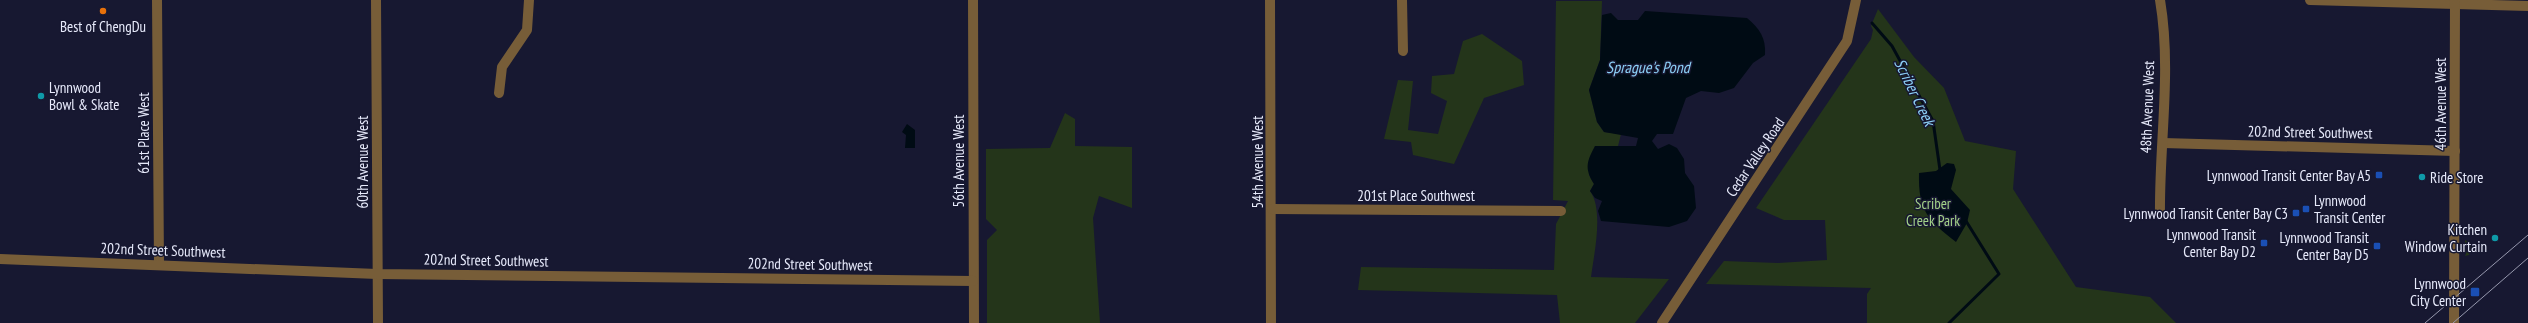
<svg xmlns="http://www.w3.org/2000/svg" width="2528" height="323" viewBox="0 0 2528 323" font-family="'PT Sans Narrow',sans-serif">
<rect width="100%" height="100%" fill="#171831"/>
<g fill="#24351a">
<path d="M1556 1H1602L1600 60 1589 90 1597 122 1604 132 1621 134 1618 146H1595L1589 175 1594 184 1590 191C1604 210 1594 254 1591 277L1669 279 1635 323H1560L1557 295 1358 290 1361 267 1554 270 1556 224 1568 201 1553 200Z"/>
<path d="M1878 9 1914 57 1944 88 1965 141 2016 151 2013 189 2076 287 2150 297 2176 323H1867V294L1871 288 1706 284 1724 261 1778 263 1827 260 1825 220H1784L1756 208 1871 39 1873 30 1871 26Z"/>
<path d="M1482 34 1522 61 1524 85 1484 98 1454 164 1413 155 1411 142 1384 139 1398 80 1413 81 1408 130 1438 134 1447 101 1431 93 1432 76 1454 74 1463 41Z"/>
<path d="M1065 113 1075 119V146L1132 147V208L1099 196 1093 218 1100 323H987V240L997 230 986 219V149L1050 148Z"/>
<path d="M2465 240 2473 245 2469 255 2465 256 2469 246H2465Z"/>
</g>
<g fill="#000b14">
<path d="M1645 11 1747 18C1760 29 1766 38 1765 55L1753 63 1734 88 1719 93 1701 91 1686 98 1673 134H1657L1652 141 1658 149 1669 144 1677 148 1684 159 1685 173 1694 186 1696 208 1687 221 1669 227 1601 221 1598 211 1602 201 1595 198 1590 191 1594 184C1584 168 1587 161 1595 146H1636L1638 138 1604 132 1597 122 1589 90 1600 60 1602 15 1611 13 1618 20H1638Z"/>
<path d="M907 124 915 130V148H905L906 135 902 132Z"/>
<path d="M1947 163 1954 164 1956 170 1951 189 1970 210 1967 223 1956 242C1928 220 1918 211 1919 173L1936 171Z"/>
</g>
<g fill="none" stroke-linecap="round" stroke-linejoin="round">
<g stroke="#000b14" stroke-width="3">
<path d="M1872 23 1892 46 1933 121 1940 170"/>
<path d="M1949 323 1999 274 1966 221"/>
</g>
<g stroke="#775d38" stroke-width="10">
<path d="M157 0 159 265"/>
<path d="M376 0 378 323"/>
<path d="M973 0 974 323"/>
<path d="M1270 0 1271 323"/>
<path d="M1402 0 1403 51"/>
<path d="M2310 0 2528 6"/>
<path d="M499 93 502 67 527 30 529 0"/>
<path d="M2163 143 2455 151"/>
<path d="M1272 209 1561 211"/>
<path d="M2160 215C2159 143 2172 71 2160 0"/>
<path d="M0 259 377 274 973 281"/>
<path d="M1662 323 1847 41 1856 0"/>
<path d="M2454 323 2455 0"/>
</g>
<g stroke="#9698ad" stroke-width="1">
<path d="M2425 323 2528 235"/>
<path d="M2453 323 2528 258"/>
</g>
</g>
<circle fill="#e8710a" stroke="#171831" stroke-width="1.5" cx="103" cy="11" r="4"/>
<g fill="#0f9aa8" stroke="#171831" stroke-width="1.5">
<circle cx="41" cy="96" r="4"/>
<circle cx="2422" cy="177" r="4"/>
<circle cx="2495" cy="238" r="4"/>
</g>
<g fill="#1a4fb4" stroke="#171831" stroke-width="1.5">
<rect x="2375" y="171" width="8" height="8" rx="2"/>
<rect x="2302" y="205" width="8" height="8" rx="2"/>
<rect x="2292" y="209" width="8" height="8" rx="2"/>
<rect x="2260" y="239" width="8" height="8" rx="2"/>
<rect x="2373" y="242" width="8" height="8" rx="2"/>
<rect x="2470" y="287" width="10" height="10" rx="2"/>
</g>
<g text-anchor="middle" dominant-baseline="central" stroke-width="3" stroke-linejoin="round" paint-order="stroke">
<g font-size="15" fill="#e7eafb" stroke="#171831" text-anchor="end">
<text x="103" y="26" text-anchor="middle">Best of ChengDu</text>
<text x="49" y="87" text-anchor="start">Lynnwood<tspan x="49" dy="17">Bowl &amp; Skate</tspan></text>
<text x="2371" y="175">Lynnwood Transit Center Bay A5</text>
<text x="2430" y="177" text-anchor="start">Ride Store</text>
<text x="2314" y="200" text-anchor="start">Lynnwood<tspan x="2314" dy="17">Transit Center</tspan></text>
<text x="2288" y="213">Lynnwood Transit Center Bay C3</text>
<text x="2487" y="229">Kitchen<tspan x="2487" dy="17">Window Curtain</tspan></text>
<text x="2256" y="234">Lynnwood Transit<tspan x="2256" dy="17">Center Bay D2</tspan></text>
<text x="2369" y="237">Lynnwood Transit<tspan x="2369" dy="17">Center Bay D5</tspan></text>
<text x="2466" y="283">Lynnwood<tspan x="2466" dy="17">City Center</tspan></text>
</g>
<g font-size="15" fill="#e7eafb" stroke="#171831">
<text transform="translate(2440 104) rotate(-90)">46th Avenue West</text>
<text transform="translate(2147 107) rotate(-88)">48th Avenue West</text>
<text transform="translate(2310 132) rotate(1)">202nd Street Southwest</text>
<text transform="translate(143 133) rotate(-90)">61st Place West</text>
<text transform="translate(1755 157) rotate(-56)">Cedar Valley Road</text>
<text transform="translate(958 161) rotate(-90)">56th Avenue West</text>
<text transform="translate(362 162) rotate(-90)">60th Avenue West</text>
<text transform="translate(1257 162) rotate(-90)">54th Avenue West</text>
<text x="1416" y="195">201st Place Southwest</text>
<text transform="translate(163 250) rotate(2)">202nd Street Southwest</text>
<text transform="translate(486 260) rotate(1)">202nd Street Southwest</text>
<text transform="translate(810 264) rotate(1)">202nd Street Southwest</text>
</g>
<g font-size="15" fill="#a3d189" stroke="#171831">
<text x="1933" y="203">Scriber<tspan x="1933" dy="17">Creek Park</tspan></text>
</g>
<g font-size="16" font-style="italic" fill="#8cd0f6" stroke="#171831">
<text x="1648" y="67">Sprague's Pond</text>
<text transform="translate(1915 92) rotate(64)">Scriber Creek</text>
</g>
</g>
</svg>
